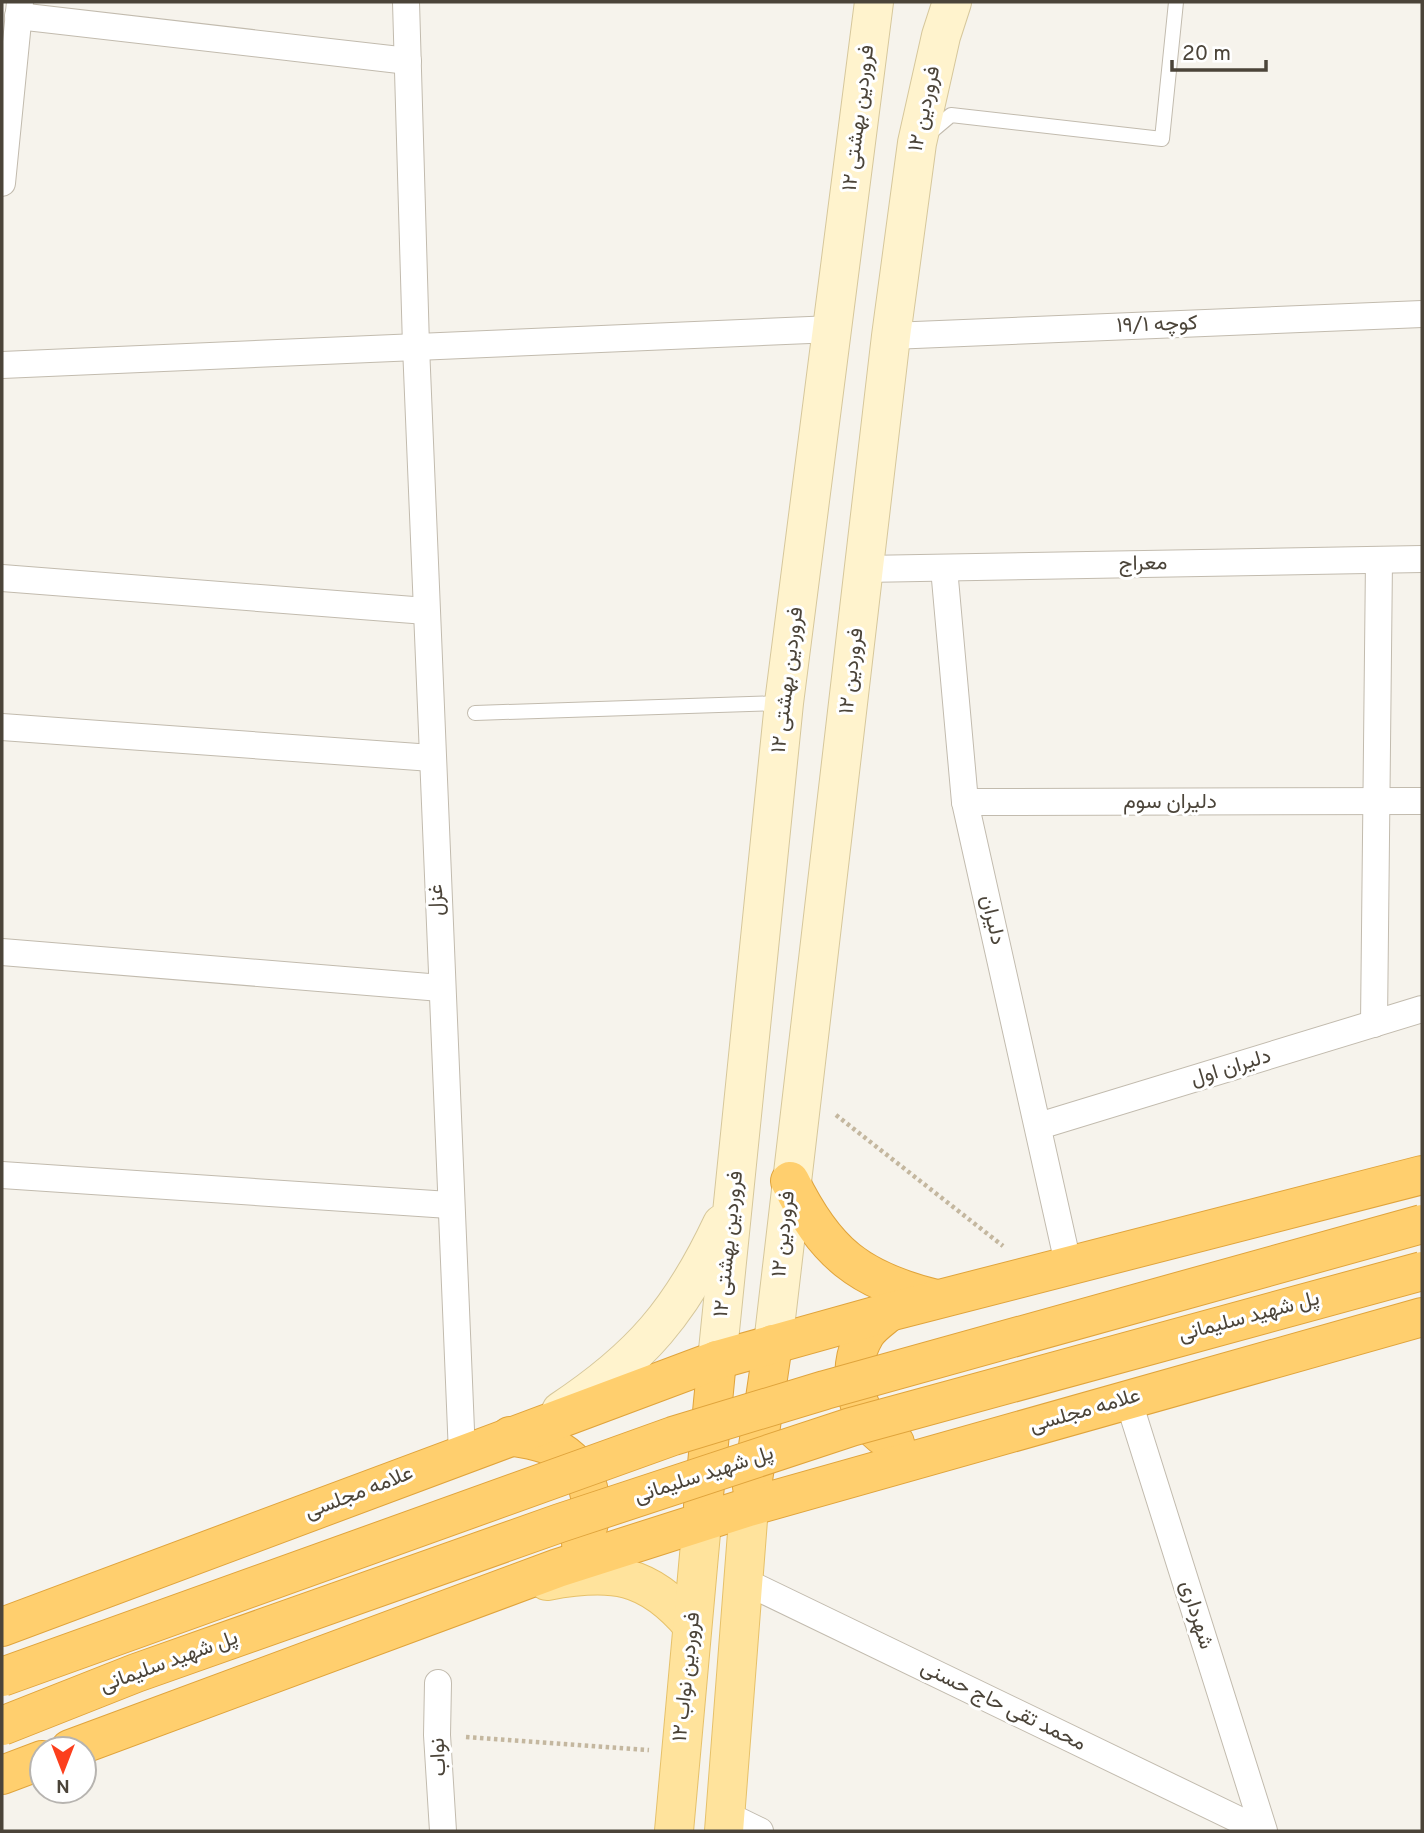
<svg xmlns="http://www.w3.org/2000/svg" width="1424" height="1833" viewBox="0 0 1424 1833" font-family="Overpass,Vazirmatn,sans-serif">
<rect width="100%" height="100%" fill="#f6f3ec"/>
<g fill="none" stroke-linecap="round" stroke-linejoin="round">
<defs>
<g id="lane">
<path d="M926 136 951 115 1162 139 1176 2"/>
<path d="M475 713 782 703"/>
</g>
<g id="street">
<path d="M406 2 416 346 462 1454"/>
<path d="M18 16 408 61"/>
<path d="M2 183 20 2"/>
<path d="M891 336 1422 314"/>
<path d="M2 365 833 329"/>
<path d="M944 568 965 802 1069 1268"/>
<path d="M864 569 1422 559"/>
<path d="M2 578 426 611"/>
<path d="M2 727 432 758"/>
<path d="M965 802 1422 801"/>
<path d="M2 952 441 988"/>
<path d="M1374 1024 1379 560"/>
<path d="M1039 1126 1422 1009"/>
<path d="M2 1175 449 1205"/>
<path d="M1128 1399 1264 1831"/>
<path d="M744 1581 1262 1831"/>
<path d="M438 1683 437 1735 443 1831"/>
<path d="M725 1814 760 1831"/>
</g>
<g id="secondary">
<path d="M773 1344 891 336 917 143 941 36 952 2"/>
<path d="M717 1360 784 703 874 2"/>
<path d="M561 1411C641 1358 681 1311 722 1224"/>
</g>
<g id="primary">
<path d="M547 1581C612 1569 648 1573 692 1625"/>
<path d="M674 1831 702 1522"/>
<path d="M724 1831 749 1507"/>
</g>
<g id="highway">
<path d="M790 1181C825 1253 859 1280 936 1299"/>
<path d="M889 1312C881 1319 870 1326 865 1335 843 1371 856 1426 895 1443"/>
<path d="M510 1436C523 1439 540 1440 552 1447 590 1466 601 1507 581 1543"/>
<path d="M752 1487 773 1344"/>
<path d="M703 1506 717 1360"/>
<path d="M2 1627 717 1360 889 1312 1422 1175"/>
<path d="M70 1749 558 1568 749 1507 1422 1317"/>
<path d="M2 1775 42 1760"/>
</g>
</defs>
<use href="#lane" stroke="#c2bbae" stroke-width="16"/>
<use href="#street" stroke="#c2bbae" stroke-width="28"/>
<use href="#secondary" stroke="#d6c79b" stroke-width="40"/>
<use href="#primary" stroke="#e6c16a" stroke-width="40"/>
<use href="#highway" stroke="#e0a43c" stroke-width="40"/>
<g stroke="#c4b79f" stroke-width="4.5" stroke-dasharray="3.5 3.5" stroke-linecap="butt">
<path d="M836 1115 1003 1246"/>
<path d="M466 1737 649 1750"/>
</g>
<use href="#lane" stroke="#fff" stroke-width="14"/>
<use href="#street" stroke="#fff" stroke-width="26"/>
<use href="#secondary" stroke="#fff3cd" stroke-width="38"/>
<use href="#primary" stroke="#ffe39c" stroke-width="38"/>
<use href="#highway" stroke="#ffcf6e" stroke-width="38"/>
<defs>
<g id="highway-bridge">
<path d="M2 1677 673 1436 825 1390 1422 1224"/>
<path d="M2 1726 136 1673 560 1523 851 1427 1422 1271"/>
</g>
</defs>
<use href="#highway-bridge" stroke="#e0a43c" stroke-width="40" stroke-linecap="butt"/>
<use href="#highway-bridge" stroke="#ffcf6e" stroke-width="38"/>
</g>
<g text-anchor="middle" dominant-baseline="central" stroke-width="6" stroke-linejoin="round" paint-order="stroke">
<g font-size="21" fill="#4b4439" stroke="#fff">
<text transform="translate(925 109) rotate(-78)">۱۲ فروردین</text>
<text transform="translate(859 118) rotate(-83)">۱۲ فروردین بهشتی</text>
<text transform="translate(1157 325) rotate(-2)">کوچه ۱۹/۱</text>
<text transform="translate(1143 564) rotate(-1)">معراج</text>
<text transform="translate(852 671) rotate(-83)">۱۲ فروردین</text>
<text transform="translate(788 680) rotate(-83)">۱۲ فروردین بهشتی</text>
<text x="1170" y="802">دلیران سوم</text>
<text transform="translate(437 900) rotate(-92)">غزل</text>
<text transform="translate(992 920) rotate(77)">دلیران</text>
<text transform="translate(1231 1068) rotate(-17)">دلیران اول</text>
<text transform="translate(784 1234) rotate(-84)">۱۲ فروردین</text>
<text transform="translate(729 1244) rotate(-84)">۱۲ فروردین بهشتی</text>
<text transform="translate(1249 1317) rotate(-15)">پل شهید سلیمانی</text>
<text transform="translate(1085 1411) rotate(-16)">علامه مجلسی</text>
<text transform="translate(704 1475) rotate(-18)">پل شهید سلیمانی</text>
<text transform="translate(359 1493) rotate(-21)">علامه مجلسی</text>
<text transform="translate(1196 1615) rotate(73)">شهرداری</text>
<text transform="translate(169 1662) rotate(-20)">پل شهید سلیمانی</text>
<text transform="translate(687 1677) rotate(-84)">۱۲ فروردین نواب</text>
<text transform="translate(1003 1706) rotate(26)">محمد تقی حاج حسنی</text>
<text transform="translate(439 1757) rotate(-93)">نواب</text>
</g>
</g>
<rect width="1424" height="1833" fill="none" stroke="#4b4439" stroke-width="7"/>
<g transform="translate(63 1770) rotate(180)"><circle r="33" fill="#ffffff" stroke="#b7b4b0" stroke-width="2"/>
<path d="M0-5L12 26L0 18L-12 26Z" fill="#fc3f1d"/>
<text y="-10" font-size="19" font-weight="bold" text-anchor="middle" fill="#4b4439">N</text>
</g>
<path d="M1172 60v10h94v-10" fill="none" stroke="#4b4439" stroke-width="3.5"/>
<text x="1182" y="60" font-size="21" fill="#4b4439" stroke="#ffffff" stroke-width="5" paint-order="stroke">20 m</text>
</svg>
